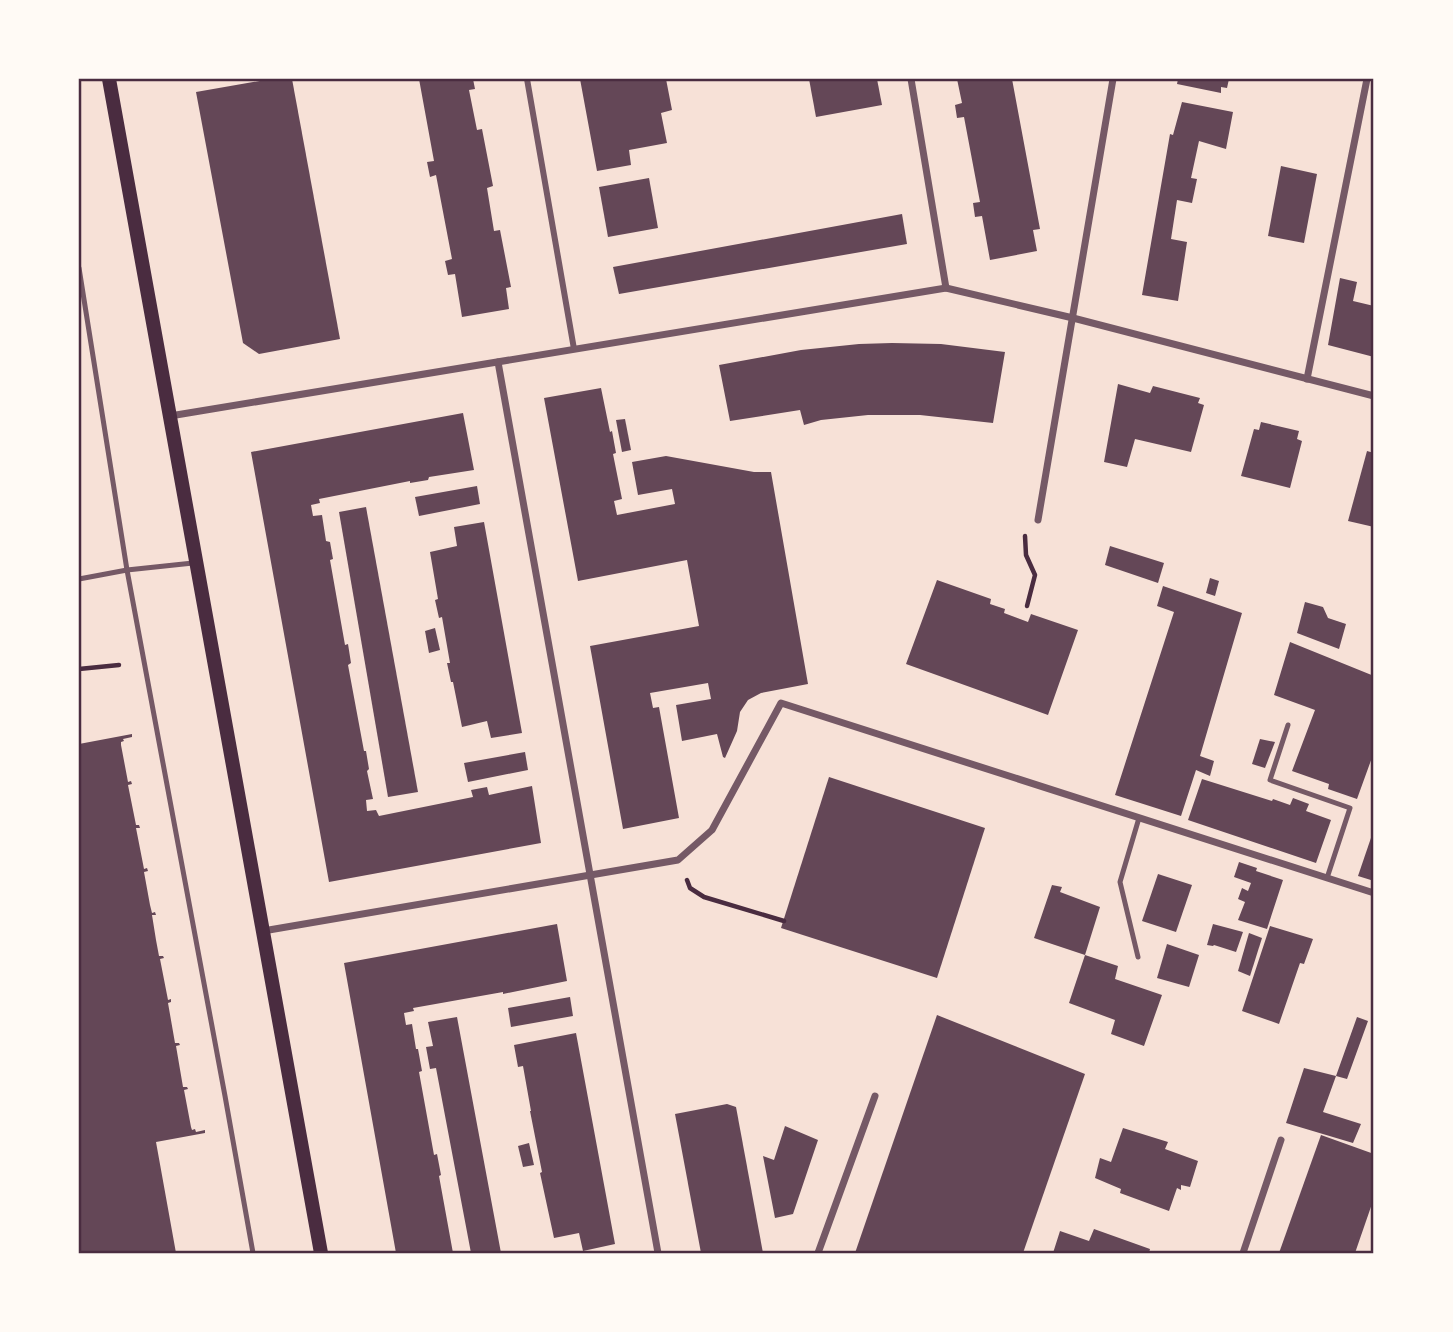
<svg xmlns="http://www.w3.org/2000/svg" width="1453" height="1332" viewBox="0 0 1453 1332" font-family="Mulish,sans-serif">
<rect width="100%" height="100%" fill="#f7e1d7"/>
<g fill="#644757">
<path d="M271 79H292L340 339 259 354 243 343 196 92Z"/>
<path d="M419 79H473L475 89 469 90 477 130 482 129 493 186 487 188 494 231 500 230 511 287 506 288 509 309 462 317 455 274 448 275 445 261 452 259 436 175 430 177 427 162 434 161Z"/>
<path d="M580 79H666L672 110 661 113 667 143 629 150 631 165 597 171Z"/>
<path d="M809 79H877L882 105 816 117Z"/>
<path d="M957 79H1012L1040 229 1033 230 1037 251 990 260 982 216 975 217 973 203 980 202 964 117 957 118 955 105 962 103Z"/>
<path d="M1178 79H1229L1227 88 1221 87V93L1177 84Z"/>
<path d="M1182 102 1233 112 1226 149 1199 141 1191 178 1197 179 1192 203 1177 200 1171 239 1187 242 1178 301 1142 295 1170 134 1173 135Z"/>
<path d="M1281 166 1317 174 1304 243 1268 236Z"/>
<path d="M649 178 658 228 608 237 599 187Z"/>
<path d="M902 214 907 244 619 294 613 267Z"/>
<path d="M1340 278 1357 282 1353 301 1374 306V357L1328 345Z"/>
<path d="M892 343 941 344 1005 352 993 423 920 415H868L821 420 804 425 800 410 730 421 719 365 801 350 859 344Z"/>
<path d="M1118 384 1150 393 1153 386 1200 398 1198 403 1204 405 1191 452 1135 439 1127 467 1104 462Z"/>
<path d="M601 388 610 432 612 431 616 453 613 454 622 499 614 501 617 515 675 504 672 489 638 495 632 462 666 456 754 472H771L808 684 761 693 748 700 740 712 737 731 725 758 723 757 717 734 682 741 676 705 711 699 708 683 650 693 653 708 659 707 679 818 623 829 590 646 699 626 687 560 578 581 544 398Z"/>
<path d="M463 413 474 470 429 477 428 480 410 483V481L319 499 320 503 311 505 313 516 322 515 326 541 330 542 333 559 330 560 345 645 348 644 351 663 348 665 364 751H366L369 769 367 771 373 799 366 800 367 811 376 810 379 816 473 797 471 790 487 787 489 795 532 786 541 843 329 882 251 452Z"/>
<path d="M625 419 631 450 622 452 616 420Z"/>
<path d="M1261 422 1299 431 1297 439 1302 441 1290 488 1241 476 1254 429 1259 430Z"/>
<path d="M1367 451 1374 453V527L1348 521Z"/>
<path d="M477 486 480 504 419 516 415 497Z"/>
<path d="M366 507 418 792 388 797 339 512Z"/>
<path d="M484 522 522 733 491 738 487 721 462 727 453 682H451L447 663H450L442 617 439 618 435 600 438 599 430 552 457 546 454 527Z"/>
<path d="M1110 546 1164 563 1158 583 1105 565Z"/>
<path d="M1210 578 1219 581 1215 596 1206 593Z"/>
<path d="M937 580 991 599 990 604 1005 609 1004 613 1028 622 1031 614 1078 630 1048 715 906 664Z"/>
<path d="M1163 586 1242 613 1200 756 1214 761 1210 776 1196 770 1181 816 1115 795 1174 612 1157 606Z"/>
<path d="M1305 602 1323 607 1328 618 1346 624 1339 649 1297 633Z"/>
<path d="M435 628 440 650 429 653 425 631Z"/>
<path d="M1290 642 1374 676V752L1357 799 1328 789 1329 784 1292 771 1315 710 1274 695Z"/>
<path d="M132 734V737L123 739 124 741 121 742V745L128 782 131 781 132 784 128 785 136 825H139L140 828H136L144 869 147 868 148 871 144 872 150 905 152 913 155 912 156 915H152L156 940 159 956H163L164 958 160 959 168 1000 171 999V1002L168 1003 175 1043H179L180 1045 176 1046 183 1087H187L188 1089 184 1090 191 1127 192 1130 195 1129 196 1132 205 1130V1133L156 1142 176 1253H79V744Z"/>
<path d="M1260 739 1275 742 1265 768 1252 764Z"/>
<path d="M525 752 528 770 468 782 464 763Z"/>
<path d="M829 777 985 828 937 978 781 928Z"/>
<path d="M1202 779 1272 801 1273 799 1290 805 1293 798 1309 804 1306 811 1331 820 1316 863 1188 820Z"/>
<path d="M1374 829V881L1358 876Z"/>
<path d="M1239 862 1257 868 1256 871 1283 880 1267 929 1238 920 1245 902 1238 899 1242 888 1248 891 1251 883 1234 877Z"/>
<path d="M1158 874 1192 885 1176 932 1142 921Z"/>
<path d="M1052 885 1062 887 1060 892 1100 907 1085 955 1034 938Z"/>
<path d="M557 924 567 981 503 994V992L413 1008 414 1011 404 1013 406 1025 412 1024 416 1049H418L422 1071 419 1072 434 1155 437 1154 441 1175 439 1176 453 1253H396L344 963Z"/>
<path d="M1213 924 1243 932 1236 952 1214 945 1213 946 1207 945Z"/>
<path d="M1270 926 1313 939 1304 964 1300 963 1279 1024 1242 1011Z"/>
<path d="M1249 933 1262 938 1250 976 1238 971Z"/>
<path d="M1167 944 1199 955 1189 987 1157 978Z"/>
<path d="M1085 955 1118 966 1115 979 1162 995 1144 1046 1111 1034 1115 1020 1069 1003Z"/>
<path d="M570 997 573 1016 511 1027 508 1008Z"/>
<path d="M937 1015 1085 1074 1023 1253H855Z"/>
<path d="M457 1017 501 1253H471L436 1068 430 1069 426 1047 433 1046 428 1022Z"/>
<path d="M1357 1017 1368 1021 1347 1079 1336 1076 1323 1112 1361 1124 1353 1143 1286 1123 1304 1068 1336 1076Z"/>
<path d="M576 1033 615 1244 583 1251 579 1233 554 1238 540 1173 542 1172 530 1111H531L523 1066 518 1067 514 1045Z"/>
<path d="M727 1104 736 1107 763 1253H701L675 1114Z"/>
<path d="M785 1126 818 1140 793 1214 775 1218 763 1156 774 1160Z"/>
<path d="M1123 1128 1168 1142 1165 1149 1198 1161 1190 1187 1181 1185V1190L1177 1188 1169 1211 1120 1193 1121 1189 1095 1178 1100 1158 1111 1162Z"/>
<path d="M1321 1135 1374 1154V1198L1355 1253H1279Z"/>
<path d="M529 1143 534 1165 523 1167 518 1146Z"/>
<path d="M1094 1229 1150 1249 1149 1253H1053L1060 1231 1089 1241Z"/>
</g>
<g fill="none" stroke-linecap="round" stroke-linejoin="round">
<g stroke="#4a2c40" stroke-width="4.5">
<path d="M1025 536 1026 555 1035 575 1027 606"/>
<path d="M79 669 119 665"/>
<path d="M687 880 690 888 704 897 784 921"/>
</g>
<g stroke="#755966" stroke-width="5">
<path d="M79 268 127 570 225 1096 253 1253"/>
<path d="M79 579 127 570 193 563"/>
<path d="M1288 725 1270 780 1350 808 1327 878"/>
<path d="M1138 957 1120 882 1139 818"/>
</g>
<path stroke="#755966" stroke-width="6" d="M527 79 574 349"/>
<g stroke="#755966" stroke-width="7">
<path d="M911 79 946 288"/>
<path d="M498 362 658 1253"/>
<path d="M1307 379 1367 79"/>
<path d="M170 416 946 288 1073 318 1374 396"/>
<path d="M1038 520 1113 79"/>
<path d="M263 931 678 860 712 830 781 703 1374 893"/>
<path d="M818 1253 875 1096"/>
<path d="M1243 1253 1281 1140"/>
</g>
<path stroke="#4a2c40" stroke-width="14" d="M109 79 321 1253"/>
</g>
<rect width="1453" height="1332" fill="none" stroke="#fffaf5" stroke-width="161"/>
<rect x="80" y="80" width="1292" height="1172" fill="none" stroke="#4a2c40" stroke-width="2.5"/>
</svg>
